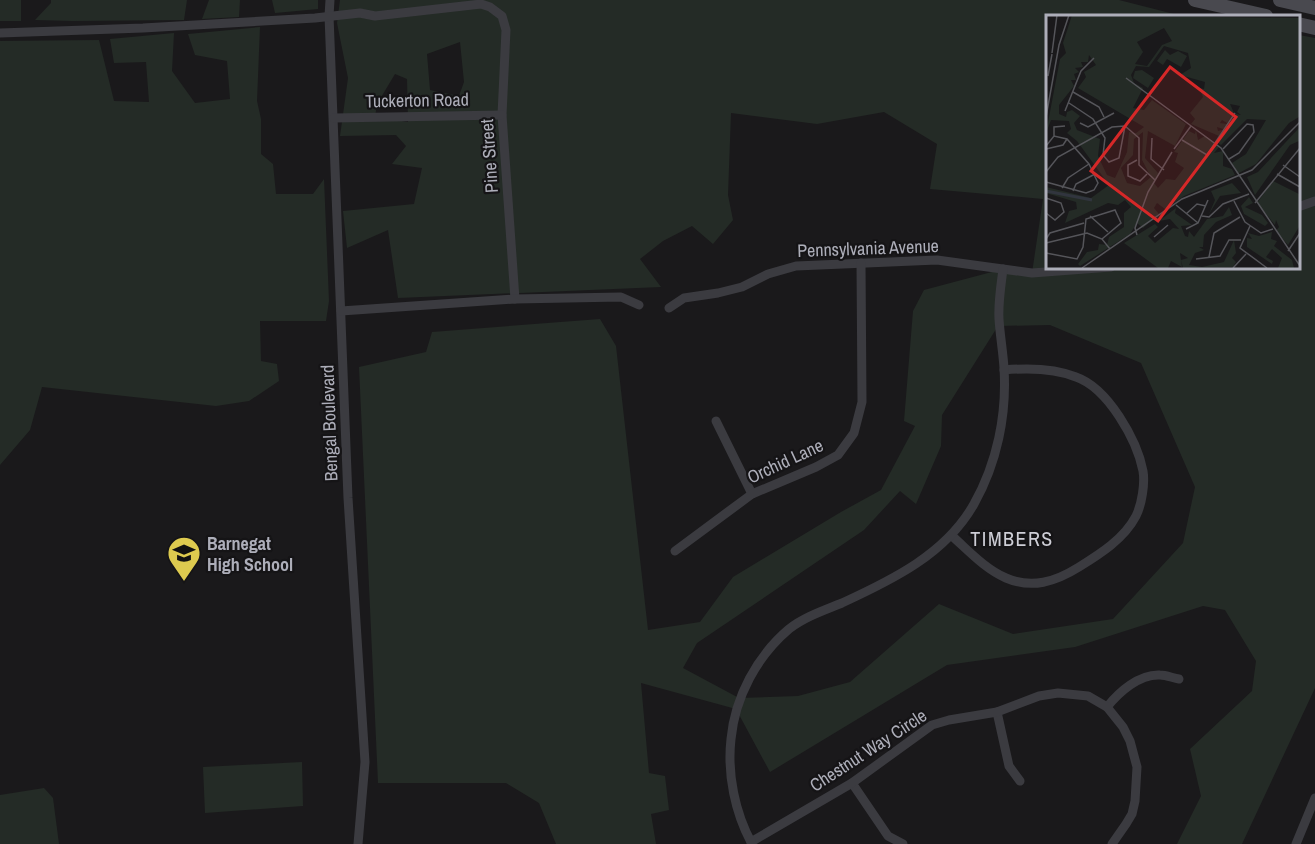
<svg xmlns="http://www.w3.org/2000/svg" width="1315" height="844" viewBox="0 0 1315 844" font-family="'Archivo Narrow',sans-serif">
<rect width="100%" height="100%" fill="#1a191b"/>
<g fill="#242b26" fill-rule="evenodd">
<rect x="0" y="0" width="21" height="21"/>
<path d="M51 0H187L184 20 73 21 35 20 51 3Z"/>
<path d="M209 0H240L239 17 202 19Z"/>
<path d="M272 0H318V9L275 13Z"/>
<path d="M340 0H1119L1174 14V16H1048V267H1298L1299 35 1315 38V688L1242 844H1177L1201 796 1190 749 1252 691 1256 661 1225 610 1203 606 1075 647 947 665 770 772 736 709 641 683 649 773 665 776 669 810 651 814 656 844H556L539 803 506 783H378L359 367 426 352 432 332 600 319 616 346 648 630 700 622 733 577 841 512 881 490 915 426 904 421 913 311 924 290 1003 269 1032 273 1043 199 930 189 937 144 884 112 817 124 731 113 728 195 733 220 713 244 692 226 663 241 640 259 661 287 398 298 388 230 347 248 343 211 414 204 422 168 392 164 406 146 396 135 340 136 348 78 337 23ZM460 42 464 82 459 96 430 90 427 54ZM395 74 407 79 408 122 375 117 377 104ZM1050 325 1141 363 1195 487 1183 543 1113 619 1013 634 939 604 850 682 798 696 739 698 683 668 697 643 864 530 900 491 916 504 941 446 942 415 998 326Z"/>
<path d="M260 27 257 101 261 119V154L273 164 276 194H313L324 179 329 301 326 321H260L261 361 277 364 279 381 249 401 216 406 42 387 30 430 0 465V41L99 40 114 101 149 102 146 62 114 63 110 39 174 33 172 71 195 103 230 99 227 61 195 55 188 34Z"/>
<path d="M302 762 303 806 205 813 203 767Z"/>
<path d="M44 788 53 798 59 844H0V795Z"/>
</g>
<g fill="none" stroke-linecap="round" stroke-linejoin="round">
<g stroke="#3b3b40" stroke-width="9">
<path d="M330 0 329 16 348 498 365 762 358 844"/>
<path d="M0 33 143 28 315 18 360 13 375 16 481 4 490 7 502 16 506 30 502 115 515 299"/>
<path d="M334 118 502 115"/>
<path d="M1298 207 1315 201"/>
<path d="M669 308 684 298 718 293 742 287 768 274 796 266 937 260 1032 273 1111 267"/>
<path d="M341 311 515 299 621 297 639 305"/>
<path d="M716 421 752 494"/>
<path d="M952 536C968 550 985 569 1006 578 1032 589 1055 582 1079 567 1100 554 1124 539 1136 516 1142 504 1145 483 1143 471 1137 440 1108 388 1076 377 1054 368 1027 368 1004 370"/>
<path d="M675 551 752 494 816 467 838 455 854 433 862 402 861 263"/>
<path d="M1107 707C1119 692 1139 674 1160 675 1166 675 1173 678 1179 679"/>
<path d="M997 712 1009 766 1020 781"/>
<path d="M852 783 888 836 903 844"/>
<path d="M751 842 852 783 932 725 949 720 997 712 1039 696 1058 693 1088 696 1107 707 1123 727 1130 741 1137 767 1135 801 1132 814 1126 824 1112 844"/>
<path d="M752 844C735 813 727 774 731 739 735 697 757 656 789 629 804 617 825 610 842 603 892 580 946 554 974 504 997 463 1007 415 1004 368 1003 352 1000 335 999 319 998 303 1001 285 1003 269"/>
<path d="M1296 844 1315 798"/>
</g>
<g stroke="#49494f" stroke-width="14">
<path d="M1195 0 1266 16"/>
<path d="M1280 0 1315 8"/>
<path d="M1298 24 1315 28"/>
</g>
</g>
<defs>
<symbol id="school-pin" viewBox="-11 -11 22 30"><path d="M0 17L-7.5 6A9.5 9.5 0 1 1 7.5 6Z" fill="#ddca4f" stroke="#151416"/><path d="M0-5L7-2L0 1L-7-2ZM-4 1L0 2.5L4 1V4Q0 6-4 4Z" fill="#111"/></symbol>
</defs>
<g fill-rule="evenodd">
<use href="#school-pin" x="165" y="534" width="38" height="52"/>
</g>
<g text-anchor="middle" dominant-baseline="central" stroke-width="4.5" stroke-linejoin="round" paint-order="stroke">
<g font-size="18" fill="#adaeb9" stroke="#151416">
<text transform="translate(417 100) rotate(-1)">Tuckerton Road</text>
<text transform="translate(489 156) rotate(-94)">Pine Street</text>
<text transform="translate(868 248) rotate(-2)">Pennsylvania Avenue</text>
<text transform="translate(329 423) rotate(-92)">Bengal Boulevard</text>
<text transform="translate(785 461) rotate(-25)">Orchid Lane</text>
<text transform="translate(868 750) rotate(-33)">Chestnut Way Circle</text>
</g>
<g font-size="18" font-weight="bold" fill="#adaeb9" stroke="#151416" text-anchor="start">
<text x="207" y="543">Barnegat<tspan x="207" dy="21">High School</tspan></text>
</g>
<g font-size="20" letter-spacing="1.5" fill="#ceced6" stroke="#151416">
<text x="1012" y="538">TIMBERS</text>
</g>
</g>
<g transform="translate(1046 15)">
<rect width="254" height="254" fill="#1a191b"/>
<path d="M26 0 253 3V102L243 108 210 149 191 159 186 148 200 139 220 105 201 104 175 130 171 127 187 104 190 105V99L195 100 191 97 194 91 184 89 188 98 181 108 176 105 174 108 181 109 177 114 171 112 172 116 176 115 173 121 145 109 149 104 144 98 157 82 153 73 158 74 159 67 134 60 145 53 142 38 118 31 103 52 90 51 85 60 88 68 97 73 87 93 98 95 106 85 140 109 129 131 102 116 99 143 112 158 108 168 112 173 120 164 129 165 138 153 129 147 132 138 128 137 143 116 149 119 150 115 152 125 159 121 173 132 168 138 177 136V151L186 154 189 160 138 181 119 194 111 188 108 193 113 199 97 213 91 208 84 219 34 251 32 249 41 237 52 235 53 229 61 230 63 222 78 212V198L85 192 79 185 72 190 62 188 19 208 23 196 31 194 30 187 0 178V172L45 183 63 170 31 126 21 118 25 114 23 106 5 105 0 118 14 44 20 38 17 28ZM118 13 126 26 116 30 101 51 89 49 97 37 91 27ZM43 40 50 50 38 57 40 62 32 73 98 112 90 118 83 117 81 137 69 163 61 160 52 141 54 124 31 115 28 108 34 101 26 95 21 97 20 102 13 99V90L28 71 25 65H30L28 59 33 57 29 53 37 52 35 47H42ZM97 117 96 145 105 162 94 171 81 168 75 153 87 140 88 124ZM119 35 124 40 132 36 141 41 135 52 121 44 117 50 111 46ZM96 55 108 63 102 73 87 63 89 56ZM253 113V126L244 130 209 180 201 162 212 157ZM227 166 253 179V212L242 230 230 216 233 212 230 205 229 210 211 188ZM186 168 195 178 174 181 163 199 169 185 165 176ZM203 182 207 188 199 192 216 200 222 208 219 211 198 199 195 191ZM183 192 186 200 170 207 158 220 157 232H153L158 235 149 238 143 250 156 252 178 247 188 225 190 238 186 243 190 247 187 252 137 253 135 245 142 243 134 238 136 252 125 246 122 253H112L78 228 109 209 112 212 102 221 109 228 127 213 133 214 124 204 113 206 130 193 129 198 146 210 135 211 139 221 142 222 143 216 148 222 161 204 177 201ZM226 217 225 224 231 226 228 231 246 245 248 253H232L236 243 226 234 220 242 227 246 226 249 201 232V223L206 224 202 218 213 221Z" fill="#242b26" fill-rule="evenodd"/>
<path fill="none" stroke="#31353e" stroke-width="3" d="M0 176 46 185"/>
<path fill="none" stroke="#55555a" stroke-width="1.5" d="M6 38 11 0M2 61 6 39M80 63 175 133 254 251M27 77 53 92 58 102M23 88 47 104 59 123 57 140 63 147 73 143 79 111M19 96 35 56 48 43M0 102 13 30 23 0M34 108 42 112 68 98M8 121V112L19 111M106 123 105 144 118 155M136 125 161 140 189 98M0 131 8 121 21 124 43 149 52 168 48 175 40 178 0 167M0 134 17 130 21 124M128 134 145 111M177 134 201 109 207 110 208 117 193 138 183 144M91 145 82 150V161L94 166 101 159M237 150 254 162M0 157 12 142 66 112 79 111 93 123V150L109 165M231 159 254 172M16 173 22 163 43 149M27 176 30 169 49 159M0 183 15 188 18 197 9 205 0 198M188 186 199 207 215 218 227 214M209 188 254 133M130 190 152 208M140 199 151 189 160 191M44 201 62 217M156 201 163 202 177 189 203 179M204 211 194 233 221 253M140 214 152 208 162 185M91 220 89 213 102 177 126 137M108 222 122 210M0 224 4 218 38 208M0 228 41 218 56 224 64 234M242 236 254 218M0 238 31 244 37 232 40 204 69 195 75 208 56 224M163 242 168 218 194 202M150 244 174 241 183 225H195M36 253 136 184 206 155 254 107M187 253 200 239"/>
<path fill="#d62828" fill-opacity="0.15" stroke="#d62828" stroke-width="3" d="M124 52 190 102 112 206 45 156Z"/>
<rect width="254" height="254" fill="none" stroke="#adaeb9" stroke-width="3"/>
</g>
</svg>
